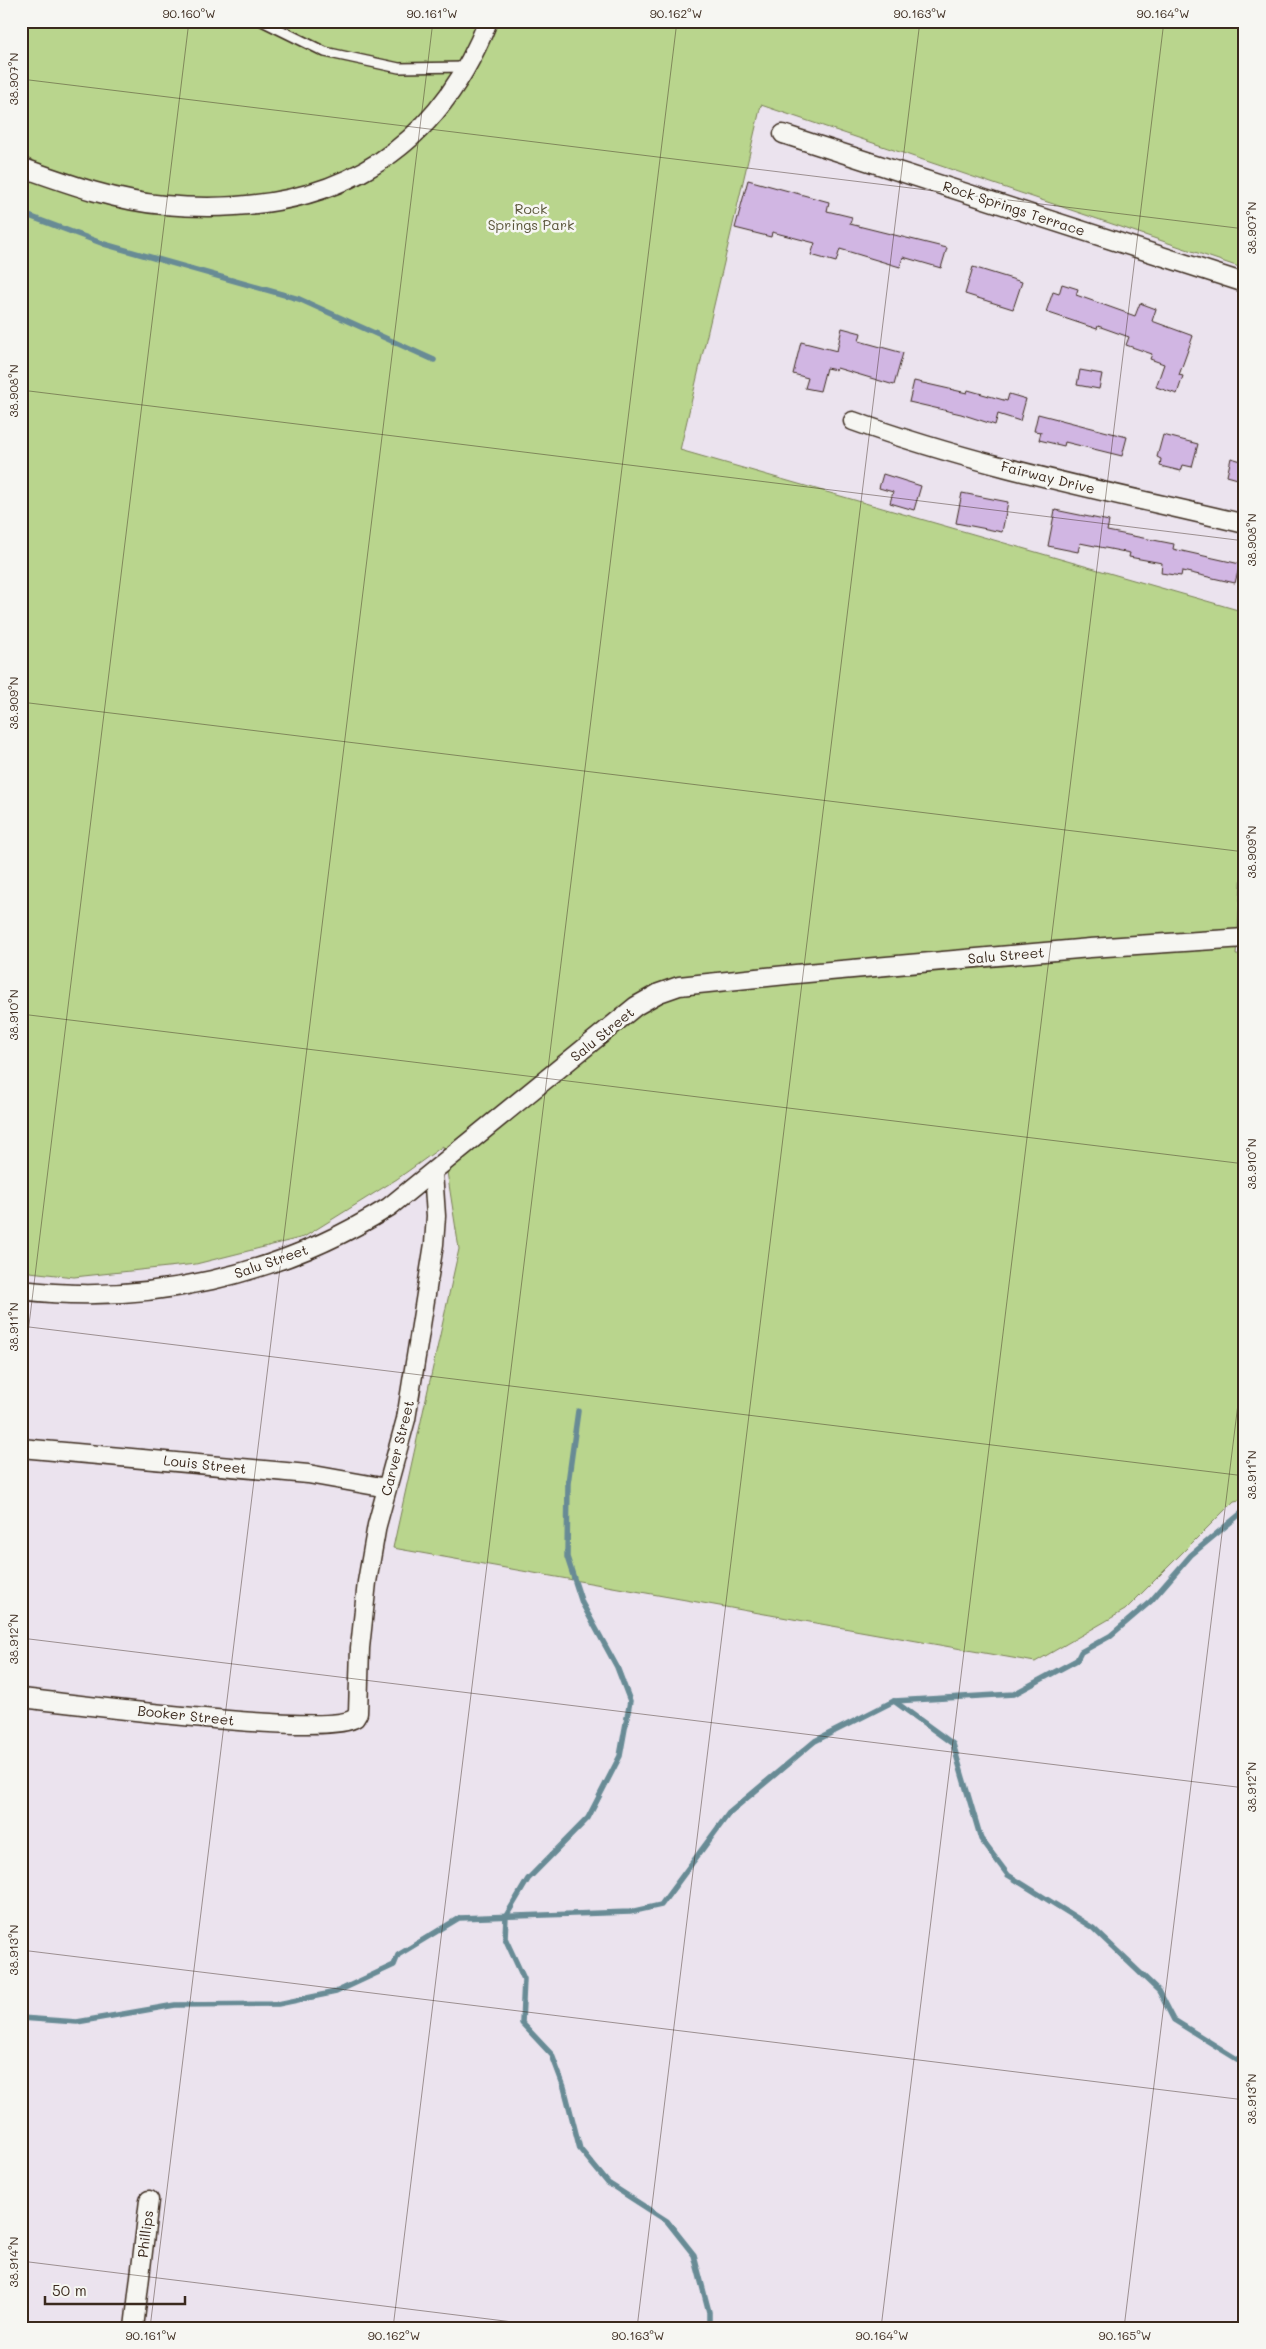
<svg xmlns="http://www.w3.org/2000/svg" width="1266" height="2349" viewBox="0 0 1266 2349" font-family="Mali,sans-serif">
<rect width="100%" height="100%" fill="#ebe3ee"/>
<filter id="ink" filterUnits="userSpaceOnUse"><feTurbulence type="fractalNoise" baseFrequency=".02" numOctaves="2"/><feDisplacementMap in="SourceGraphic" scale="10" xChannelSelector="R" yChannelSelector="G"/><feConvolveMatrix kernelMatrix="1 2 1 2 8 2 1 2 1" color-interpolation-filters="sRGB"/></filter>
<g filter="url(#ink)">
<path fill="#b9d58d" stroke="#7a8056" d="M21 21H1245V269L761 105 680 450 1245 612V828L1236 955H1245V1499L1234 1501 1125 1610 1035 1662 393 1548 459 1249 443 1146 397 1179 304 1237 196 1264 74 1277 21 1271Z"/>
<g fill="none" stroke-linecap="round" stroke-linejoin="round">
<g stroke="#678b95" stroke-width="5.5">
<path d="M21 213 104 244 299 299 434 360"/>
<path d="M578 1411 568 1483 567 1557 582 1603 617 1667 630 1701 620 1756 588 1818 528 1879 506 1916 505 1938 524 1979 522 2023 552 2055 564 2087 580 2149 608 2183 667 2221 694 2255 709 2312V2328"/>
<path d="M894 1701 953 1744 981 1839 1008 1875 1093 1928 1159 1991 1174 2020 1245 2064"/>
<path d="M21 2018 77 2022 175 2005 278 2004 336 1992 394 1965 398 1955 459 1918 630 1912 661 1905 729 1813 815 1741 894 1701 1014 1694 1077 1660 1081 1652 1110 1636 1151 1601 1191 1555 1245 1510"/>
</g>
</g>
<g fill="#d1b6e3" stroke="#3b2a1e">
<path d="M748 180 829 202 827 211 852 217 850 224 947 248 941 268 903 257 900 267 840 249 836 262 811 255 815 243 772 232 771 237 735 228Z"/>
<path d="M973 267 1022 282 1013 309 965 294Z"/>
<path d="M1062 284 1078 289 1076 295 1135 316 1140 303 1156 309 1152 321 1193 336 1179 375 1183 376 1177 394 1156 387 1164 364 1150 359 1152 354 1126 345 1129 337 1098 326 1097 329 1046 312 1053 292 1059 294Z"/>
<path d="M842 328 861 333 859 341 903 353 894 385 837 368 836 370 826 368 820 391 805 388 808 378 793 374 801 342 837 351Z"/>
<path d="M1080 370 1102 374 1099 389 1077 385Z"/>
<path d="M914 381 967 393 968 390 1007 401 1009 394 1026 399 1020 421 998 414 995 425 961 414 909 402Z"/>
<path d="M1038 414 1127 437 1122 456 1065 442 1064 446 1039 440 1041 432 1034 431Z"/>
<path d="M1163 435 1198 444 1192 467 1183 465 1181 471 1160 466 1161 459 1157 457Z"/>
<path d="M1231 458 1245 462V481L1227 476Z"/>
<path d="M883 474 921 486 914 510 890 503 893 492 879 488Z"/>
<path d="M962 493 1008 502 1002 532 956 523Z"/>
<path d="M1055 510 1109 521 1107 531 1174 544 1173 549 1240 564 1235 583 1182 571 1181 576 1161 573 1162 563 1129 557 1130 553 1080 543 1078 552 1048 546Z"/>
</g>
<g fill="none" stroke-linecap="round" stroke-linejoin="round">
<defs>
<path id="lane" d="M262 21 325 52 399 68 466 67"/>
<g id="street">
<path d="M783 134 1245 283"/>
<path d="M21 167C66 183 115 201 164 205 314 218 431 167 488 21"/>
<path d="M853 421C980 467 1114 493 1245 524"/>
<path d="M21 1290C148 1306 281 1275 389 1207L636 1006 659 993 679 986 796 974 1090 948 1245 938"/>
<path d="M21 1448 308 1474 387 1488"/>
<path d="M21 1698C71 1703 327 1738 355 1718L358 1713 360 1648 367 1582 377 1525 406 1419 434 1244 436 1216 433 1172"/>
<path d="M134 2328 149 2200"/>
</g>
</defs>
<use href="#lane" stroke="#3b2a1e" stroke-width="12"/>
<use href="#street" stroke="#3b2a1e" stroke-width="21"/>
<use href="#lane" stroke="#f6f6f2" stroke-width="9"/>
<use href="#street" stroke="#f6f6f2" stroke-width="18"/>
</g>
</g>
<path fill="none" stroke="#3b2a1e" stroke-width="1" stroke-opacity="0.45" d="M21 79 1245 229M21 390 1245 541M21 702 1245 852M21 1014 1245 1164M21 1326 1245 1476M21 1390 189 21M21 1638 1245 1788M21 1950 1245 2100M21 2261 561 2328M150 2328 433 21M393 2328 677 21M637 2328 920 21M881 2328 1164 21M1124 2328 1245 1347"/>
<g text-anchor="middle" dominant-baseline="central" stroke-width="5" stroke-linejoin="round" paint-order="stroke">
<g font-size="14" fill="#5a553a" stroke="#f6f6f2">
<text x="531" y="208">Rock<tspan x="531" dy="16">Springs Park</tspan></text>
</g>
<g font-size="14" fill="#3b2a1e" stroke="#f6f6f2">
<text transform="translate(1014 208) rotate(18)">Rock Springs Terrace</text>
<text transform="translate(1048 477) rotate(14)">Fairway Drive</text>
<text transform="translate(1006 955) rotate(-5)">Salu Street</text>
<text transform="translate(602 1034) rotate(-39)">Salu Street</text>
<text transform="translate(271 1261) rotate(-19)">Salu Street</text>
<text transform="translate(397 1448) rotate(-76)">Carver Street</text>
<text transform="translate(205 1464) rotate(6)">Louis Street</text>
<text transform="translate(186 1715) rotate(6)">Booker Street</text>
<text transform="translate(145 2234) rotate(-83)">Phillips</text>
</g>
</g>
<rect width="1266" height="2349" fill="none" stroke="#f6f6f2" stroke-width="55"/>
<path d="M45 2296v8h140v-8" fill="none" stroke="#3b2a1e" stroke-width="2.5"/>
<text x="52" y="2296" font-size="15" fill="#3b2a1e" stroke="#f6f6f2" stroke-width="4" paint-order="stroke">50 m</text>
<rect x="28" y="28" width="1210" height="2294" fill="none" stroke="#3b2a1e" stroke-width="2"/>
<g font-size="12" text-anchor="middle" fill="#3b2a1e">
<text x="189" y="18">90.160°W</text>
<text x="432" y="18">90.161°W</text>
<text x="676" y="18">90.162°W</text>
<text x="920" y="18">90.163°W</text>
<text x="1163" y="18">90.164°W</text>
<text transform="translate(14 79) rotate(-90)" y="4">38.907°N</text>
<text transform="translate(1252 228) rotate(-90)" y="4">38.907°N</text>
<text transform="translate(14 391) rotate(-90)" y="4">38.908°N</text>
<text transform="translate(1252 540) rotate(-90)" y="4">38.908°N</text>
<text transform="translate(14 703) rotate(-90)" y="4">38.909°N</text>
<text transform="translate(1252 852) rotate(-90)" y="4">38.909°N</text>
<text transform="translate(14 1015) rotate(-90)" y="4">38.910°N</text>
<text transform="translate(1252 1164) rotate(-90)" y="4">38.910°N</text>
<text transform="translate(14 1327) rotate(-90)" y="4">38.911°N</text>
<text transform="translate(1252 1475) rotate(-90)" y="4">38.911°N</text>
<text transform="translate(14 1639) rotate(-90)" y="4">38.912°N</text>
<text transform="translate(1252 1787) rotate(-90)" y="4">38.912°N</text>
<text transform="translate(14 1950) rotate(-90)" y="4">38.913°N</text>
<text transform="translate(1252 2099) rotate(-90)" y="4">38.913°N</text>
<text transform="translate(14 2262) rotate(-90)" y="4">38.914°N</text>
<text x="151" y="2340">90.161°W</text>
<text x="394" y="2340">90.162°W</text>
<text x="638" y="2340">90.163°W</text>
<text x="882" y="2340">90.164°W</text>
<text x="1125" y="2340">90.165°W</text>
</g>
</svg>
